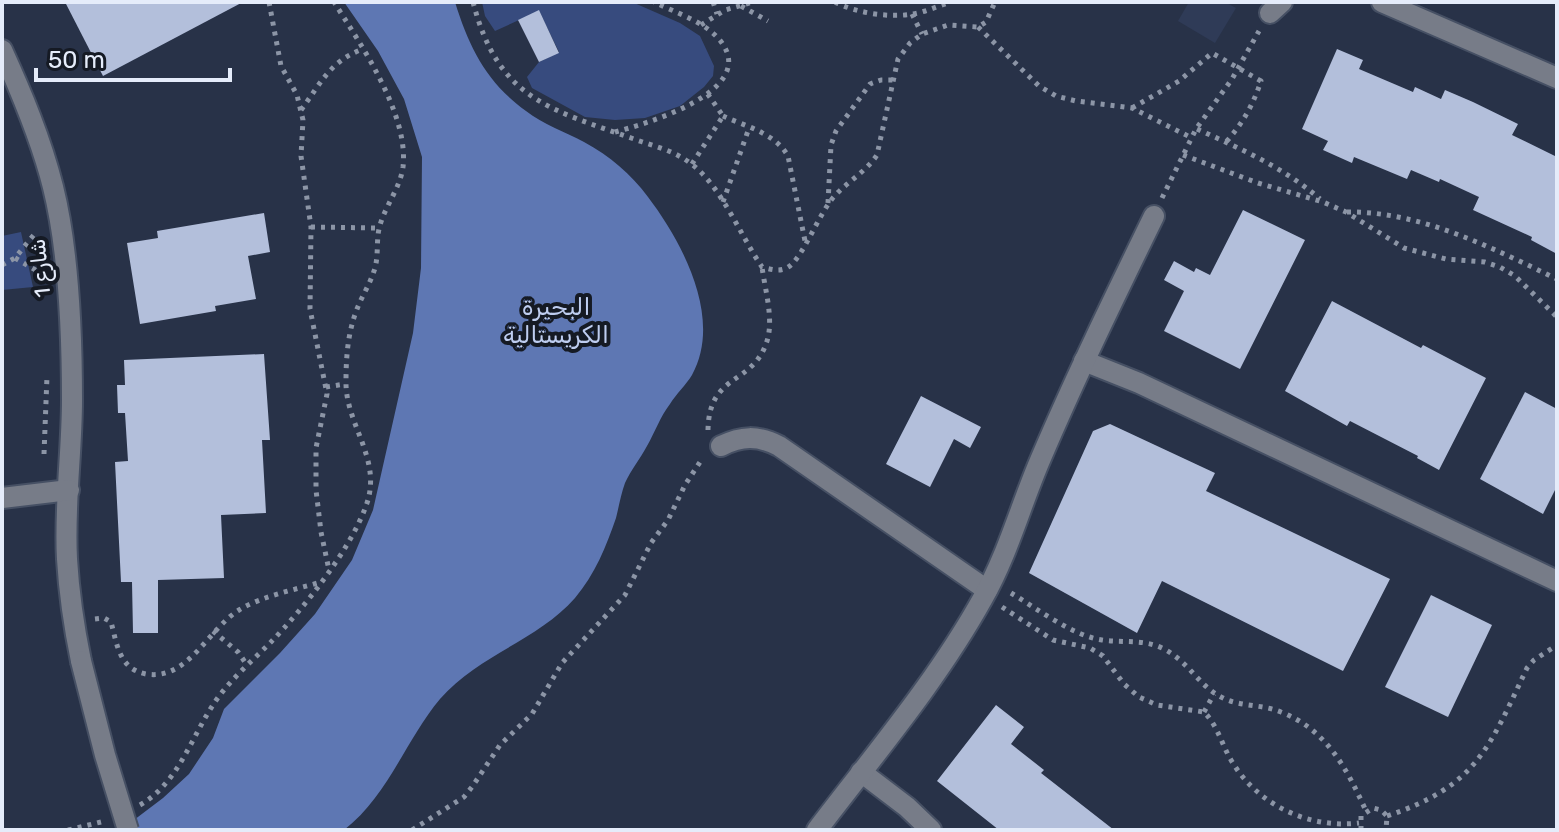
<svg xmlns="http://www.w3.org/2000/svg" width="1559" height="832" viewBox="0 0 1559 832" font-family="Rubik,Cairo,sans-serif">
<rect width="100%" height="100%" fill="#283248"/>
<path fill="#2f3b57" d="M1189 2H1225L1236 8 1215 43 1178 21Z"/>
<g fill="#374b7e">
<path d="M482 2H632L680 23 700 36 714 66 713 76 704 87 680 106 645 118 615 120 585 117 532 88 527 77 539 62 559 52 539 11 495 31 485 16Z"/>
<path d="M21 232 33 287 2 290V236Z"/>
</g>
<path fill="#5e77b3" d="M344 2H455C469 47 486 82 526 111 543 124 565 132 584 142 610 156 631 174 648 197 683 243 723 319 692 375 686 385 676 394 670 404 660 417 655 432 647 446 640 459 631 470 625 483 621 494 619 506 616 518 606 547 595 574 575 598 537 641 478 655 440 699 405 741 388 796 344 830H115L130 823 163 798 189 774 213 738 224 709 280 653 315 614 352 560 373 510 413 333 421 268 422 157 404 99 378 51Z"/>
<g fill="#b3bfdb">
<path d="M65 2H243L103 76Z"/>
<path d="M539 10 559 53 539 62 518 20Z"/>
<path d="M1337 49 1363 60 1359 69 1413 92 1415 87 1441 99 1445 90 1473 102 1518 124 1512 135 1557 157V254L1531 240 1532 237 1473 210 1479 197 1440 179 1439 182 1411 170 1407 179 1354 157 1352 163 1323 150 1328 141 1302 129Z"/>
<path d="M1243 210 1305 240 1240 369 1164 331 1184 291 1164 280 1174 261 1194 272 1196 268 1210 275Z"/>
<path d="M264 213 270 252 248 256 256 299 215 306 216 311 140 324 127 243 158 238 157 231Z"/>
<path d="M1332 301 1421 348 1423 345 1486 378 1439 470 1417 458 1418 456 1350 421 1347 426 1285 391Z"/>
<path d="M264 354 270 440H262L266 513 221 515 224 578 158 580V633H133L132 582H121L115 462 128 461 125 413H118L117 385H125L124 360Z"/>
<path d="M1525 392 1557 409V486L1543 514 1480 479Z"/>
<path d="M921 396 981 427 970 448 954 439 930 487 886 464Z"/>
<path d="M1110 424 1215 473 1206 491 1390 579 1343 671 1162 581 1137 633 1029 573 1093 431Z"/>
<path d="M1431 595 1492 625 1448 717 1385 687Z"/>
<path d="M996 705 1024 727 1011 744 1044 770 1041 773 1114 830H999L937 781Z"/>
</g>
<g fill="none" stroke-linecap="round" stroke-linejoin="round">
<defs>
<g id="minor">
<path d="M1382 2 1557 78"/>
<path d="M1270 13 1282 2"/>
<path d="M2 50C22 94 41 139 53 187 69 251 72 334 72 400 72 452 64 506 67 559 69 593 74 627 81 661"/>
<path d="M1084 361 1139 383 1557 581"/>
<path d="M721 446C741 436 758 435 779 446L987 590"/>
<path d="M2 498 69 490"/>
<path d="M861 772 907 807 931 830"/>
<path d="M817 830C874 755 937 681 983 598 1008 554 1021 504 1041 458 1076 376 1115 296 1154 216"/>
</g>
</defs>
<use href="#minor" stroke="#465064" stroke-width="24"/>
<g stroke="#8c95a6" stroke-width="5" stroke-dasharray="4 6" stroke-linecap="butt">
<path d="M269 2 281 66 297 95 303 120 301 156 311 227 310 309 327 394 316 448V490L321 532 329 570"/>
<path d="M473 2C498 99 549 109 634 139 653 146 673 150 690 163 721 185 740 235 762 267 773 270 783 273 792 264 805 251 818 217 832 199 845 183 865 173 877 155L898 59 910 43 922 34 948 25 978 27 986 22 995 2"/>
<path d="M713 2 717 14"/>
<path d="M835 2C856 13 889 18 913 14 925 12 938 6 951 2"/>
<path d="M741 6 768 21"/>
<path d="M912 14 922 34"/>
<path d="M701 25 725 10 753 2"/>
<path d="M978 27 1039 86 1056 96 1076 101 1132 108 1192 138"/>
<path d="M1132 108 1179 81 1212 53 1261 81C1253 105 1243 123 1226 142"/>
<path d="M301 110C321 83 330 61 363 49"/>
<path d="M723 116C745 126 775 133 788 156L805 241"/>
<path d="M1197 129C1241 149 1283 167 1320 199"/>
<path d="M615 132C645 124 757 92 722 43 707 22 676 13 654 2"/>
<path d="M1183 155 1258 183 1323 202 1346 212 1404 248 1446 259 1485 262 1500 267 1515 276 1557 317"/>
<path d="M692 164 723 116 707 93"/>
<path d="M1162 198 1196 129 1232 79 1259 31"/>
<path d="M723 202 749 128"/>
<path d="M828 203 831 145 836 131 870 84 881 80H893"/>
<path d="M1347 212C1420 211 1492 248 1557 279"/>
<path d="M311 227 379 228"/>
<path d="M15 258 44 275"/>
<path d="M2 265 15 258 37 231"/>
<path d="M326 387 345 384"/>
<path d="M708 430C709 372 753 386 767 341 774 319 765 290 762 267"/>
<path d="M44 454 47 376"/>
<path d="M1011 593C1036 608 1073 636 1102 640 1123 643 1143 639 1162 648 1189 661 1199 687 1223 698 1241 707 1262 704 1281 712 1327 730 1347 769 1366 811"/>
<path d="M1002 607 1053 640 1090 648 1103 656 1124 684 1139 697 1157 705 1204 712C1218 726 1221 743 1231 760 1257 805 1309 829 1359 823"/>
<path d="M95 619 104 618 111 622C117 644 119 669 146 674 188 681 208 629 239 610 262 596 294 590 321 582"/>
<path d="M213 631 238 652 247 665"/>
<path d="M1204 712 1214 694"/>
<path d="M140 805C180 782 192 734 217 699 233 677 253 660 271 642 304 608 352 548 367 503 382 458 345 424 346 381 346 356 348 332 357 309 362 296 370 284 374 271 379 257 376 243 379 229 384 207 400 189 403 167 409 114 361 45 334 2"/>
<path d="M1387 816C1477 786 1489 748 1527 668L1534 660 1557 645"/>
<path d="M68 830 105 821"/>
<path d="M412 830 464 797 472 787 500 745 532 714 562 663 625 595 651 543 668 520 685 485 702 459"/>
<path d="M1361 830V816L1373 808 1381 810 1387 816 1386 830"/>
</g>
<use href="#minor" stroke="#777c88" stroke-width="20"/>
<defs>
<path id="minor-bridge" d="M81 661 105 755 128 830"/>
</defs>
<use href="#minor-bridge" stroke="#465064" stroke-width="24" stroke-linecap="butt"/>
<use href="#minor-bridge" stroke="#777c88" stroke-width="20"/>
</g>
<g text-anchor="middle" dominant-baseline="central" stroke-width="8" stroke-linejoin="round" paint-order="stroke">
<g font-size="22" fill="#e5ecfa" stroke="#151a24">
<text transform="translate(40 268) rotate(-96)">شارع 1</text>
</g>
<g font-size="24" font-style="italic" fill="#becdf0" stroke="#151a24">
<text x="556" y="307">البحيرة<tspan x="556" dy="28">الكريستالية</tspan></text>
</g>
</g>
<rect width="1559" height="832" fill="none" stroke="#e5ecfa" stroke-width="8"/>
<path d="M36 68v12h194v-12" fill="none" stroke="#e5ecfa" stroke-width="4"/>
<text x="48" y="68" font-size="24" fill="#e5ecfa" stroke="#151a24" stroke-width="6" paint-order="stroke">50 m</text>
</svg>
